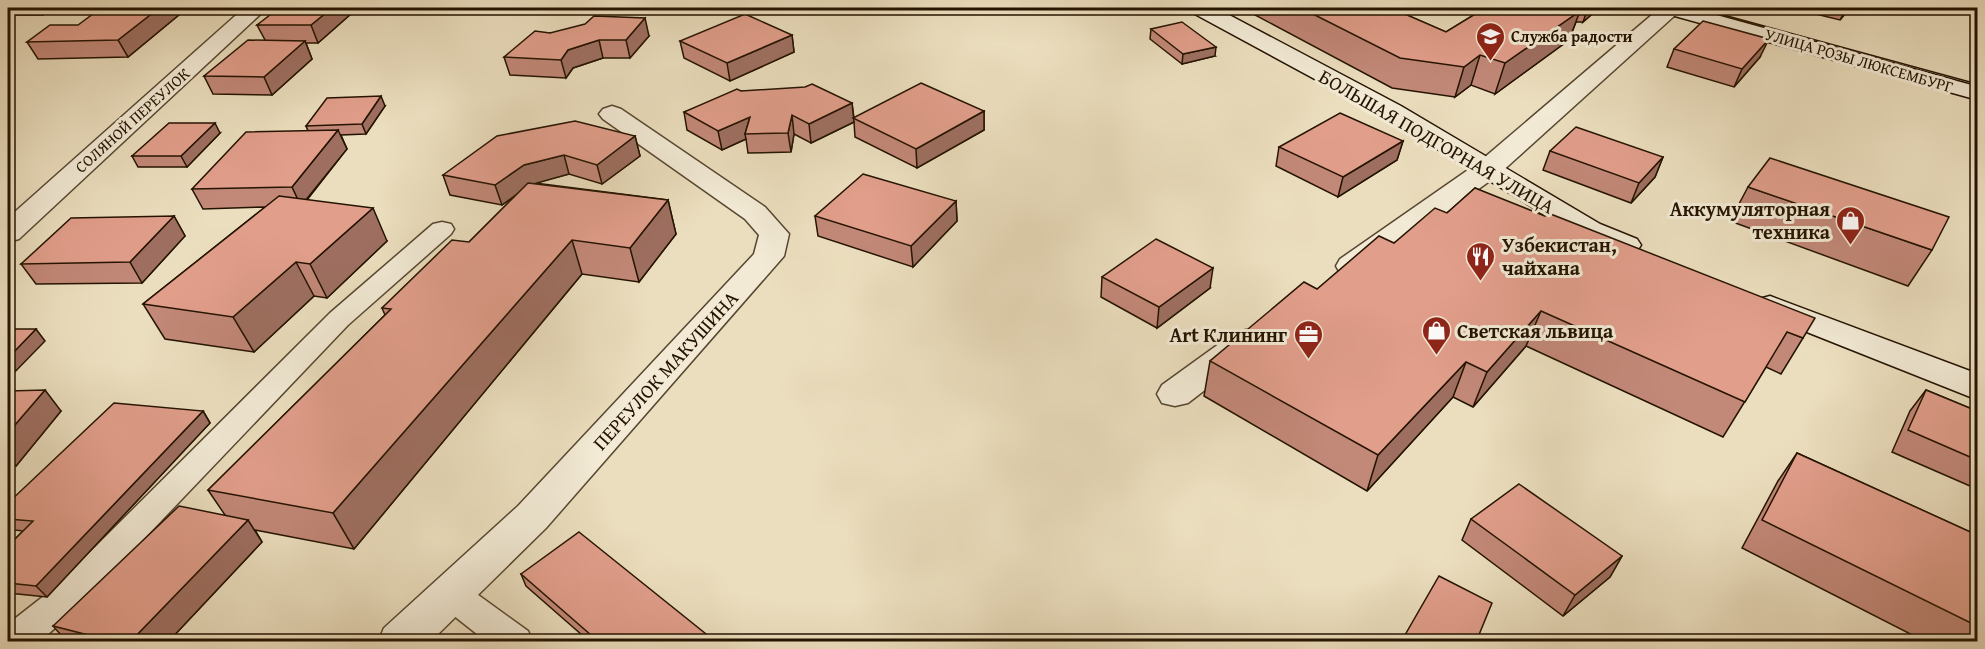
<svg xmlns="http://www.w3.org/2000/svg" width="1985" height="649" viewBox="0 0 1985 649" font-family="'Gentium Book Plus',serif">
<rect width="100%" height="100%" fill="#ebdebe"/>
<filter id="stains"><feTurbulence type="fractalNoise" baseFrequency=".00333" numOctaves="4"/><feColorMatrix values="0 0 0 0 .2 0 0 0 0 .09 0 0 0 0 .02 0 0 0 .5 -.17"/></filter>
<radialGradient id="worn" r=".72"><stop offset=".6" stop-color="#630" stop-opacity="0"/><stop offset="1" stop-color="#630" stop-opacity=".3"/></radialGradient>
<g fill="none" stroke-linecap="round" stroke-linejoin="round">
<defs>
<g id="lane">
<path d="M442 222 451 224 454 229 451 234 348 325 78 608 39 642H8V624L54 588 330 313 433 224Z"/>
<path d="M451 580 463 584 528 631 533 642H487L439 604 434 594 439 584Z"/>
</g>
<g id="street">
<path d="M244 8H267L19 239 8 242V218Z"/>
<path d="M1660 8H1683L1498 175 1362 273 1351 275 1340 273 1336 266 1340 259 1478 163Z"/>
<path d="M612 106 621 109 765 207 789 234 784 256 546 528 430 642H378L384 628 518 506 754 254 759 235 745 219 603 119 599 114 603 109Z"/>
<path d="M1246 330 1258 333 1263 341 1258 349 1188 403 1175 406 1162 403 1157 394 1162 385 1234 333Z"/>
</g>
<g id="secondary">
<path d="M1190 8H1216L1401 106 1600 224 1637 239 1641 245 1637 251 1626 254 1615 251 1580 236 1383 116 1193 13Z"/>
<path d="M1661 8H1695L1978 85V100L1664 13Z"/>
<path d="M1770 296 1978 374V400L1759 313 1754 306 1759 299Z"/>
</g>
</defs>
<use href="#lane" stroke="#564630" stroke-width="3"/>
<use href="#street" stroke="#564630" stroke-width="3"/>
<use href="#secondary" stroke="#241300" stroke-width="3"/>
<use href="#lane" fill="#f2ead5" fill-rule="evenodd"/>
<use href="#street" fill="#f2ead5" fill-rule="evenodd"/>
<use href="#secondary" fill="#f2ead5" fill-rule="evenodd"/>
<path stroke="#241300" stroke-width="1.5" d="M1694 8 1978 86"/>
</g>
<g fill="#c28878" stroke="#241300" stroke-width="1.5">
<path d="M8 8H54L43 15H8Z"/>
<path d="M1242 8H1391L1446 32 1485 8H1599L1583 22H1576L1569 40 1495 94 1471 85 1455 97 1392 88Z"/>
<path d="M1791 8H1850L1840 20Z"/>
<path d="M352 13 318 43H306L312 59 272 95 213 94 204 76 265 40 257 25Z"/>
<path d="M180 14 128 57 38 59 27 42Z"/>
<path d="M1151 29 1215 56 1182 64 1150 39Z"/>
<path d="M550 33 649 36 630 58H603L573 68 566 78 510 75 504 57Z"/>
<path d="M792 35 794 52 730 81 684 58 680 41Z"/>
<path d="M1674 49 1760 57 1734 87 1667 67Z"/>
<path d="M741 91 852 103 854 118 984 111V130L917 168 855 137 854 122 811 143 794 134 791 152 748 153 746 139 722 150 687 130 684 112Z"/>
<path d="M385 106 366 134 341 135 347 149 307 200 387 241 327 298 314 296 254 352 165 339 143 304 265 207 203 209 192 189 308 131 306 126Z"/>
<path d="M220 133 187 167H138L132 156Z"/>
<path d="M635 136 640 156 602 184 569 174 535 183 668 200 676 234 639 282 582 274 354 549 255 530 262 542 168 642H67L53 626 225 515 208 490 385 315 382 308 469 242 516 195 502 205 450 195 443 175Z"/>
<path d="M1403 141 1397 160 1338 197 1276 166 1279 147Z"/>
<path d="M1550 151 1663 157 1655 177 1631 203 1543 170Z"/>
<path d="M1748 187 1932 250 1908 286 1730 221Z"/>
<path d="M1475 188 1803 338 1781 374 1766 367 1723 437 1526 346 1473 407 1453 397 1367 491 1204 396 1210 361 1394 243 1447 213Z"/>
<path d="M956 201 957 221 913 267 818 236 815 216Z"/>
<path d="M174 216 185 236 142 283 36 284 21 264Z"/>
<path d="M1102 277 1210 288 1157 328 1101 297Z"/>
<path d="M1926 390 1977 411V489L1892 452 1910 411Z"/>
<path d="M8 391 61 411 16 466 8 467Z"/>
<path d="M203 411 210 423 47 597 8 593V546L23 531 8 529V503Z"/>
<path d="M1797 453 1977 535V642H1926L1742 548 1778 481Z"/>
<path d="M1471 519 1622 556 1610 577 1563 616 1462 540Z"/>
<path d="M521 574 716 642H590L526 586Z"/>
<path d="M1405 635 1476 642H1403Z"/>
</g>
<g fill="#9e6f61" stroke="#241300" stroke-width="1.5">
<path d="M39 8H54L43 15Z"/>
<path d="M159 8H176L180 14 128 57 118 40Z"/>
<path d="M332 8H350L352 13 318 43 311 25Z"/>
<path d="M1588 8H1599L1583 22Z"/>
<path d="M1847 8H1850L1840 20Z"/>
<path d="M1580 11 1569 40 1495 94 1505 63Z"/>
<path d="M645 18 649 36 630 58 626 40Z"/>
<path d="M792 35 794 52 730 81 727 63Z"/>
<path d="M1769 39 1760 57 1734 87 1742 69Z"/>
<path d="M599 40 603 58 573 68 566 78 561 60 568 50Z"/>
<path d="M305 41 312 59 272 95 264 77Z"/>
<path d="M1216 47 1215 56 1182 64 1183 54Z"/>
<path d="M1480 55 1471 85 1455 97 1464 67Z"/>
<path d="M381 96 385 106 366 134 362 124Z"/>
<path d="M852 103 854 122 811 143 809 124Z"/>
<path d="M984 111V130L917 168 916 149Z"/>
<path d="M792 115 794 134 791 152 788 133Z"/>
<path d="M750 117 745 134 746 139 722 150 718 131Z"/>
<path d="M215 123 220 133 187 167 181 156Z"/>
<path d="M338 130 347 149 301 206 292 187Z"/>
<path d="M635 136 640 156 602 184 597 165Z"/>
<path d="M1403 141 1397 160 1338 197 1343 177Z"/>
<path d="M564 155 569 174 530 185 502 205 495 185 524 165Z"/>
<path d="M1663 157 1655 177 1631 203 1639 183Z"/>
<path d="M668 200 676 234 639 282 630 248Z"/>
<path d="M956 201 957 221 913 267 911 246Z"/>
<path d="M373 208 387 241 327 298 310 264Z"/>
<path d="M174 216 185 236 142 283 130 262Z"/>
<path d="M572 240 582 274 354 549 333 513Z"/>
<path d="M296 262 314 296 254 352 233 317Z"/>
<path d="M1213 268 1210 288 1157 328 1159 307Z"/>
<path d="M1541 311 1526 346 1473 407 1487 372Z"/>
<path d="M36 329 45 341 8 379V358Z"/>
<path d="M1466 362 1453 397 1367 491 1378 455Z"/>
<path d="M45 390 61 411 16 466 8 457V433Z"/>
<path d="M203 411 210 423 47 597 36 586Z"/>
<path d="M248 520 262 542 168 642H130Z"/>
<path d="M1622 556 1610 577 1563 616 1575 595Z"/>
</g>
<g fill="#e19e8b" stroke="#241300" stroke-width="1.5">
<path d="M101 8H159L118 40 27 42 50 25H78Z"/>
<path d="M279 8H332L311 25H257Z"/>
<path d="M1301 8H1391L1446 32 1485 8H1568L1580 11 1505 63 1480 55 1464 67 1400 58Z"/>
<path d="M745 14 792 35 727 63 680 41Z"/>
<path d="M594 16 645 18 626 40H599L568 50 561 60 504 57 535 31 550 33 585 24Z"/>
<path d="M1703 21 1769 39 1742 69 1674 49Z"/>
<path d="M1182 22 1216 47 1183 54 1151 29Z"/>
<path d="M248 40 305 41 264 77 204 76Z"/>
<path d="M921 83 984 111 916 149 853 118Z"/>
<path d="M812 84 852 103 809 124 792 115 788 133 745 134 750 117 718 131 684 112 737 89 741 91 805 87Z"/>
<path d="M381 96 362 124 306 126 327 98Z"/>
<path d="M1340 113 1403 141 1343 177 1279 147Z"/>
<path d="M575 121 635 136 597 165 564 155 524 165 495 185 443 175 497 136Z"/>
<path d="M169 123H215L181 156H132Z"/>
<path d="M1576 127 1663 157 1639 183 1550 151Z"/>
<path d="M338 130 292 187 192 189 246 132Z"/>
<path d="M1770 158 1949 217 1932 250 1748 187Z"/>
<path d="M863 174 956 201 911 246 815 216Z"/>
<path d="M528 183 668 200 630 248 572 240 333 513 208 490 391 309 382 308 452 240 469 242Z"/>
<path d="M1475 188 1545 216 1548 213 1815 318 1803 338 1787 332 1745 402 1541 311 1487 372 1466 362 1378 455 1210 361 1304 282 1317 289 1379 236 1394 243 1435 208 1447 213Z"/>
<path d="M279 196 373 208 310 264 296 262 233 317 143 304Z"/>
<path d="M174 216 130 262 21 264 71 218Z"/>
<path d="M1156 239 1213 268 1159 307 1102 277Z"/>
<path d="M8 329H36L8 358Z"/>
<path d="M45 390 8 433V391Z"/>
<path d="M1926 390 1977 411V460L1908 430Z"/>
<path d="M114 403 203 411 36 586 8 583V546L33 521 8 519V503Z"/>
<path d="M1797 453 1977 535V626L1762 520Z"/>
<path d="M1519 484 1622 556 1575 595 1471 519Z"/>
<path d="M179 506 248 520 130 642H116L53 626Z"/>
<path d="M579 532 716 642H599L521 574Z"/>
<path d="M1439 576 1492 603 1476 642H1417L1405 635Z"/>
<path d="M428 637 435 642H421Z"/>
</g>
<defs>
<symbol id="school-pin" viewBox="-11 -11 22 30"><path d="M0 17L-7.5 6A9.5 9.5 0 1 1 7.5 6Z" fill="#8f2418" stroke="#f2ead5"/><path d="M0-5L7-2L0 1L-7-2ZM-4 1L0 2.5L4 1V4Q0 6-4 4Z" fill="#fff"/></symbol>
<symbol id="shop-pin" viewBox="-11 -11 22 30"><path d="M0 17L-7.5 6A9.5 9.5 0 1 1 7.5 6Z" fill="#8f2418" stroke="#f2ead5"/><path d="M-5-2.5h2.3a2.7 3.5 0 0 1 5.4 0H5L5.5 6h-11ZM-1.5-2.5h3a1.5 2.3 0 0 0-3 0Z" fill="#fff"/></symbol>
<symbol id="restaurant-pin" viewBox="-11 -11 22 30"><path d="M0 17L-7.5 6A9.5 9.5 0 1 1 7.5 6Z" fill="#8f2418" stroke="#f2ead5"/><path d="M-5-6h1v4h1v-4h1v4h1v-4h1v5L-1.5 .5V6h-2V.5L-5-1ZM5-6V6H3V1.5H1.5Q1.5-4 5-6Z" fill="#fff"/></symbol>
<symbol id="office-pin" viewBox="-11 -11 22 30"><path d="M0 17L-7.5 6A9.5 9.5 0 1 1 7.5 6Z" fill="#8f2418" stroke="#f2ead5"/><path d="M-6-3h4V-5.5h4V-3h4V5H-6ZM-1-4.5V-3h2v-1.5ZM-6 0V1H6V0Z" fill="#fff"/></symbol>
</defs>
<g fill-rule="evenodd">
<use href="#school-pin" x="1474" y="20" width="33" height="45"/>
<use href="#shop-pin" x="1834" y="204" width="33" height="45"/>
<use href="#restaurant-pin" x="1464" y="240" width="33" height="45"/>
<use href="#shop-pin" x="1420" y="314" width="33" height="45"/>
<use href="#office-pin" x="1292" y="318" width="33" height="45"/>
</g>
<g text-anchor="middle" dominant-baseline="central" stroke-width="6" stroke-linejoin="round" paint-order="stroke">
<g font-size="16" font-weight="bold" fill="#241300" stroke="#f2ead5" text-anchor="start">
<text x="1511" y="36">Служба радости</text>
</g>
<g font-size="16" fill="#241300" stroke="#f2ead5">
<text transform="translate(1859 60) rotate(16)">УЛИЦА РОЗЫ ЛЮКСЕМБУРГ</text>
<text transform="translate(132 120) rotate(-42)">СОЛЯНОЙ ПЕРЕУЛОК</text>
</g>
<g font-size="20" fill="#241300" stroke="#f2ead5">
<text transform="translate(1437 141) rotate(30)">БОЛЬШАЯ ПОДГОРНАЯ УЛИЦА</text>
<text transform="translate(665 370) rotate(-48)">ПЕРЕУЛОК МАКУШИНА</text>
</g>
<g font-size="20" font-weight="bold" fill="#241300" stroke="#f2ead5" text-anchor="end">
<text x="1830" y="208">Аккумуляторная<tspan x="1830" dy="23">техника</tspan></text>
<text x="1502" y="244" text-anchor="start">Узбекистан,<tspan x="1502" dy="23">чайхана</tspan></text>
<text x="1457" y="330" text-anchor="start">Светская львица</text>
<text x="1287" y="334">Art Клининг</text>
</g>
</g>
<rect width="1985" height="649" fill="none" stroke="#ebdebe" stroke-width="30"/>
<rect x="9" y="9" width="1967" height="631" fill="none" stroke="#241300" stroke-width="3"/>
<rect x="15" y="15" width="1955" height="619" fill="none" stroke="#241300" stroke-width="1.5"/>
<rect width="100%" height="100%" filter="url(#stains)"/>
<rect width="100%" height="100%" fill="url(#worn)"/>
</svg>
